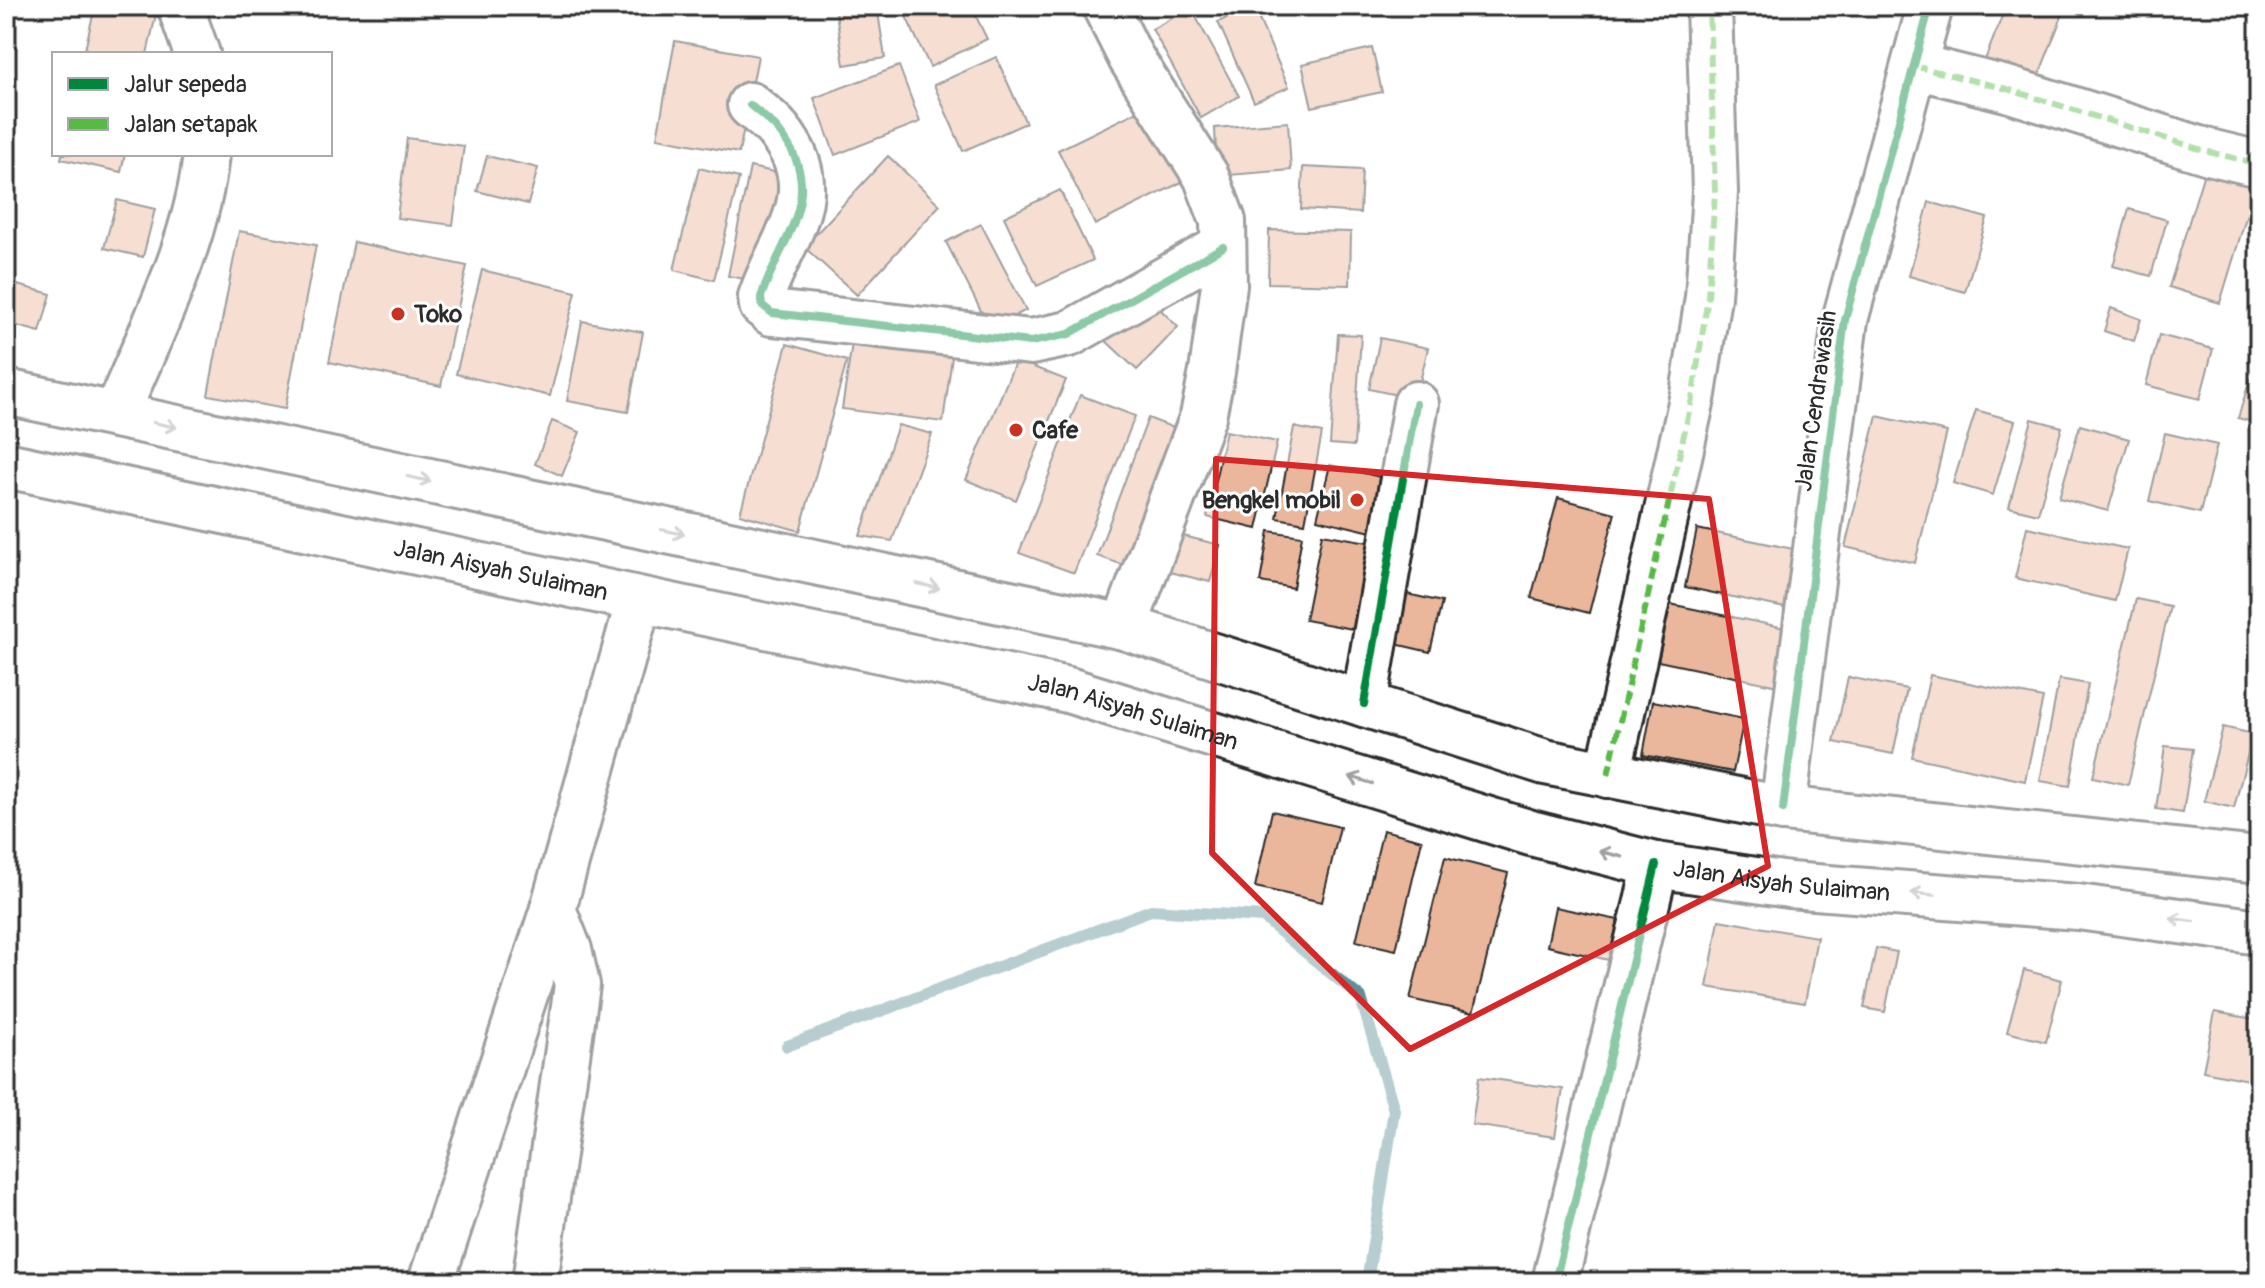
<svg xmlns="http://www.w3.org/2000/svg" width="2265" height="1288" viewBox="0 0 2265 1288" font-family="Pangolin,sans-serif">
<rect width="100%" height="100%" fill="#fff"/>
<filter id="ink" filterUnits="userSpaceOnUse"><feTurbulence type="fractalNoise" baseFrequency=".0125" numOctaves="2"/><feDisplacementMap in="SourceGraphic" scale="16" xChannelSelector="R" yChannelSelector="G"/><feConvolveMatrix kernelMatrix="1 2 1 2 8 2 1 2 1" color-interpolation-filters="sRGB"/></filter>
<g filter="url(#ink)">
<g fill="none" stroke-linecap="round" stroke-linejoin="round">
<path stroke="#609096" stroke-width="12" d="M787 1046 1151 910 1263 917 1361 998 1394 1110 1367 1282"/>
</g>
<g fill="#eab79c" stroke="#2b2b2b" stroke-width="2">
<path d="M95 6H158L147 54H84Z"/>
<path d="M835 6H877L885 58 844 65Z"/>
<path d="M901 6H971L987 39 930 67Z"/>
<path d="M1253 6 1289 87 1254 102 1218 22Z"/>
<path d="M2006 6H2066L2037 80 1985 60Z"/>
<path d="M1191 8 1239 96 1201 118 1152 29Z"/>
<path d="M675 41 758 56 739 153 657 138Z"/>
<path d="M1372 48 1382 92 1312 107 1302 64Z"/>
<path d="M996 57 1026 123 963 151 934 85Z"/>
<path d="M899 66 920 122 835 155 814 98Z"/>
<path d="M1148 106 1184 181 1095 225 1058 150Z"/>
<path d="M1288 122 1291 170 1217 176 1215 128Z"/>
<path d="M407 138 464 146 453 225 397 218Z"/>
<path d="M62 154H125L121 172 61 159Z"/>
<path d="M487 156 538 168 528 204 477 191Z"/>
<path d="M888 156 940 205 857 295 804 247Z"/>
<path d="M2207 163 2258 178 2220 303 2169 287Z"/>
<path d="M750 167 784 174 762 282 728 276Z"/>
<path d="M1303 167 1362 170 1360 213 1301 209Z"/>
<path d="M699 168 739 178 714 280 674 270Z"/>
<path d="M1060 190 1093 260 1037 286 1004 217Z"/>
<path d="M117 200 155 209 143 257 104 248Z"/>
<path d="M1929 202 1987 218 1965 292 1909 276Z"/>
<path d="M2129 209 2167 220 2151 276 2113 266Z"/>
<path d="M981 224 1026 310 990 329 946 242Z"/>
<path d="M1269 230 1351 232 1350 285 1268 283Z"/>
<path d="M239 231 316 245 285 409 208 395Z"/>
<path d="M354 242 467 266 441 386 329 362Z"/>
<path d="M482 270 576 292 550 396 456 374Z"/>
<path d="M6 282 51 294 40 332 6 323Z"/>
<path d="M1147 296 1178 327 1137 370 1105 340Z"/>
<path d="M2111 308 2141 319 2134 341 2104 331Z"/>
<path d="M582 321 643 332 628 412 567 401Z"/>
<path d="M2259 328V365L2248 361Z"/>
<path d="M1338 334 1361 335 1354 446 1330 444Z"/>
<path d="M2159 335 2213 349 2200 399 2146 385Z"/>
<path d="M1380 338 1428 348 1416 399 1369 389Z"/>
<path d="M852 343 952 357 943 422 842 409Z"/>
<path d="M787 344 847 361 800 531 740 514Z"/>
<path d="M1016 360 1066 380 1016 500 966 480Z"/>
<path d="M2250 379 2259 382V424L2238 418Z"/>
<path d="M1080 395 1135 416 1074 573 1019 553Z"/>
<path d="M1976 410 2015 421 1993 495 1953 483Z"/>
<path d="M1877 416 1947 432 1915 563 1845 547Z"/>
<path d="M1148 418 1182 431 1132 568 1097 556Z"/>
<path d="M2032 419 2062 427 2038 514 2009 507Z"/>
<path d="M552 421 580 432 562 476 535 464Z"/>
<path d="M898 425 932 434 892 541 860 536Z"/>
<path d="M2080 425 2129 439 2108 511 2059 498Z"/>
<path d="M1294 427 1322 433 1305 523 1277 518Z"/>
<path d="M1226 431 1277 442 1257 529 1207 517Z"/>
<path d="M2165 433 2217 445 2200 513 2149 501Z"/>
<path d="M1330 465 1397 481 1384 535 1317 519Z"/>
<path d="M1558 498 1615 513 1589 613 1531 598Z"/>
<path d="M2027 527 2128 549 2115 601 2015 578Z"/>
<path d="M1697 529 1798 550 1785 608 1685 587Z"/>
<path d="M1269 531 1302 536 1293 588 1260 582Z"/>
<path d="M1175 534 1220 545 1210 582 1166 571Z"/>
<path d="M1322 534 1374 543 1358 630 1305 620Z"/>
<path d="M1403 593 1442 602 1430 652 1391 643Z"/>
<path d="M2136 599 2170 606 2128 785 2093 777Z"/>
<path d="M1670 604 1790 629 1778 686 1658 661Z"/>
<path d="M1930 675 2043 698 2025 781 1912 757Z"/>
<path d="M1848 677 1907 689 1893 754 1834 742Z"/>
<path d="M2059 679 2088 684 2070 786 2040 781Z"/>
<path d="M1653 701 1744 719 1733 772 1643 755Z"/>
<path d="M2223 727 2253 734 2234 808 2204 801Z"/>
<path d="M2165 746 2193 749 2183 813 2156 809Z"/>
<path d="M1272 811 1340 827 1322 902 1255 887Z"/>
<path d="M1383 830 1422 840 1396 950 1356 941Z"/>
<path d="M1445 857 1508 873 1473 1013 1410 999Z"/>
<path d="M1555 907 1618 920 1609 960 1547 946Z"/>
<path d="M1719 920 1817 937 1805 1003 1707 987Z"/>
<path d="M1876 948 1897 952 1885 1012 1864 1008Z"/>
<path d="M2024 970 2062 980 2046 1042 2007 1032Z"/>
<path d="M2215 1012 2259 1020V1082L2203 1071Z"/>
<path d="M1479 1077 1563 1089 1555 1137 1472 1125Z"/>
</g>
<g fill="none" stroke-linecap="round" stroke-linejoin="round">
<defs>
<g id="minor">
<path d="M180 6 197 54"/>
<path d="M1105 6 1131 58 1206 176 1223 221 1224 285 1212 372 1203 416 1124 627"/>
<path d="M1914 66 2007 89 2209 152 2259 164"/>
<path d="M750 105C759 113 771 121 778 130 830 193 781 237 761 297L762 305 772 313 1031 342 1069 334 1223 247"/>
<path d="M116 415C150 332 197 245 206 154"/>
<path d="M1364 704 1416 404"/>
<path d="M1608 775 1693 394 1708 297 1715 192 1709 6"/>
<path d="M1783 809 1845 320 1930 6"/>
<path d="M431 1282 553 909"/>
<path d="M535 1282 577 985 569 950 553 909 639 600"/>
<path d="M1555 1282 1656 865"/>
</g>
<g id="highway">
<path d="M6 392 1124 627 1545 762 1783 809 2259 860"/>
<path id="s1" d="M6 465 1068 690 1531 833 1656 865 1789 885 2078 907 2259 932"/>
</g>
</defs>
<use href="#minor" stroke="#2b2b2b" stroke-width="50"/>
<use href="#highway" stroke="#2b2b2b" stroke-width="50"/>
<use href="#minor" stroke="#fff" stroke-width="44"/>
<use href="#highway" stroke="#fff" stroke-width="44"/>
<g stroke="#58b947" stroke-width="6" stroke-dasharray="12 6" stroke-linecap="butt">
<path d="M1914 66 2007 89 2209 152 2259 164"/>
<path d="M1608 775 1693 394 1708 297 1715 192 1709 6"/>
</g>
<defs>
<g id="cycleway">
<path d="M750 105C759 113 771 121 778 130 830 193 781 237 761 297L762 305 772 313 1031 342 1069 334 1223 247"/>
<path d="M1364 704 1416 404"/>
<path d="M1783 809 1845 320 1930 6"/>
<path d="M1555 1282 1656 865"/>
</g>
</defs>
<use href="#cycleway" stroke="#fff" stroke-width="13"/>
<use href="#cycleway" stroke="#00873e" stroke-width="8"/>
</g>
<defs><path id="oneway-shaft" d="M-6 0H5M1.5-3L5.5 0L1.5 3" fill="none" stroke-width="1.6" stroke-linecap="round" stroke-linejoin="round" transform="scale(2)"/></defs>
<g stroke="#a0a0a0">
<use href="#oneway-shaft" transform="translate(165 425) rotate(12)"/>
<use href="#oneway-shaft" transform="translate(419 479) rotate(12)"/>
<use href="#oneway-shaft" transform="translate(673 532) rotate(12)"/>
<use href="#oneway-shaft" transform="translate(928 586) rotate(12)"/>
<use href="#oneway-shaft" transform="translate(1361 780) rotate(-163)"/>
<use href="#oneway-shaft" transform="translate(1611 854) rotate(-166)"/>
<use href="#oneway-shaft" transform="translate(1923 894) rotate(-175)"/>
<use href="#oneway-shaft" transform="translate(2182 920) rotate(-172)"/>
</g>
</g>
<path d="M0 0H2265V1288H0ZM1216 459 1709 499 1768 866 1410 1049 1212 853Z" fill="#fff" fill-opacity=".55" fill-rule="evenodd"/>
<path fill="none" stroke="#d62828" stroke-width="6" stroke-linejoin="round" d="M1216 459 1709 499 1768 866 1410 1049 1212 853Z"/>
<g fill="#c8321e" stroke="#fff" stroke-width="3">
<circle cx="398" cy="314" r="8"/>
<circle cx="1016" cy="430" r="8"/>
<circle cx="1357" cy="500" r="8"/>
</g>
<g text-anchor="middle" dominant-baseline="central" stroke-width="6" stroke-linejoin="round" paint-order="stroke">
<g font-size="24" font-weight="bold" fill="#2b2b2b" stroke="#fff" text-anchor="start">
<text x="414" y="314">Toko</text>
<text x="1032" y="430">Cafe</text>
<text x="1341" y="500" text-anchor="end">Bengkel mobil</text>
</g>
<g font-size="24" fill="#2b2b2b" stroke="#fff">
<text transform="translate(1816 401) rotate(-82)">Jalan Cendrawasih</text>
<text stroke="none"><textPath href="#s1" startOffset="506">Jalan Aisyah Sulaiman</textPath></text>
<text stroke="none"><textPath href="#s1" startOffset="1154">Jalan Aisyah Sulaiman</textPath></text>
<text stroke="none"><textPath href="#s1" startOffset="1826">Jalan Aisyah Sulaiman</textPath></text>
</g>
</g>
<rect width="2265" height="1288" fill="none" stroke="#fff" stroke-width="32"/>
<rect x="16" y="16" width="2233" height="1256" fill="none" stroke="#2b2b2b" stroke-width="3" filter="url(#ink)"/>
<rect x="52" y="52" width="280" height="104" fill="#ffffff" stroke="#aaaaaa" stroke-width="2"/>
<rect x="68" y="78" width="40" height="12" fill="#00873e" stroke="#aaaaaa" stroke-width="2"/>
<text x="124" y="92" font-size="24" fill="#2b2b2b">Jalur sepeda</text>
<rect x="68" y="118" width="40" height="12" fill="#58b947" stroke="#aaaaaa" stroke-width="2"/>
<text x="124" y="132" font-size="24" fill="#2b2b2b">Jalan setapak</text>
</svg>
